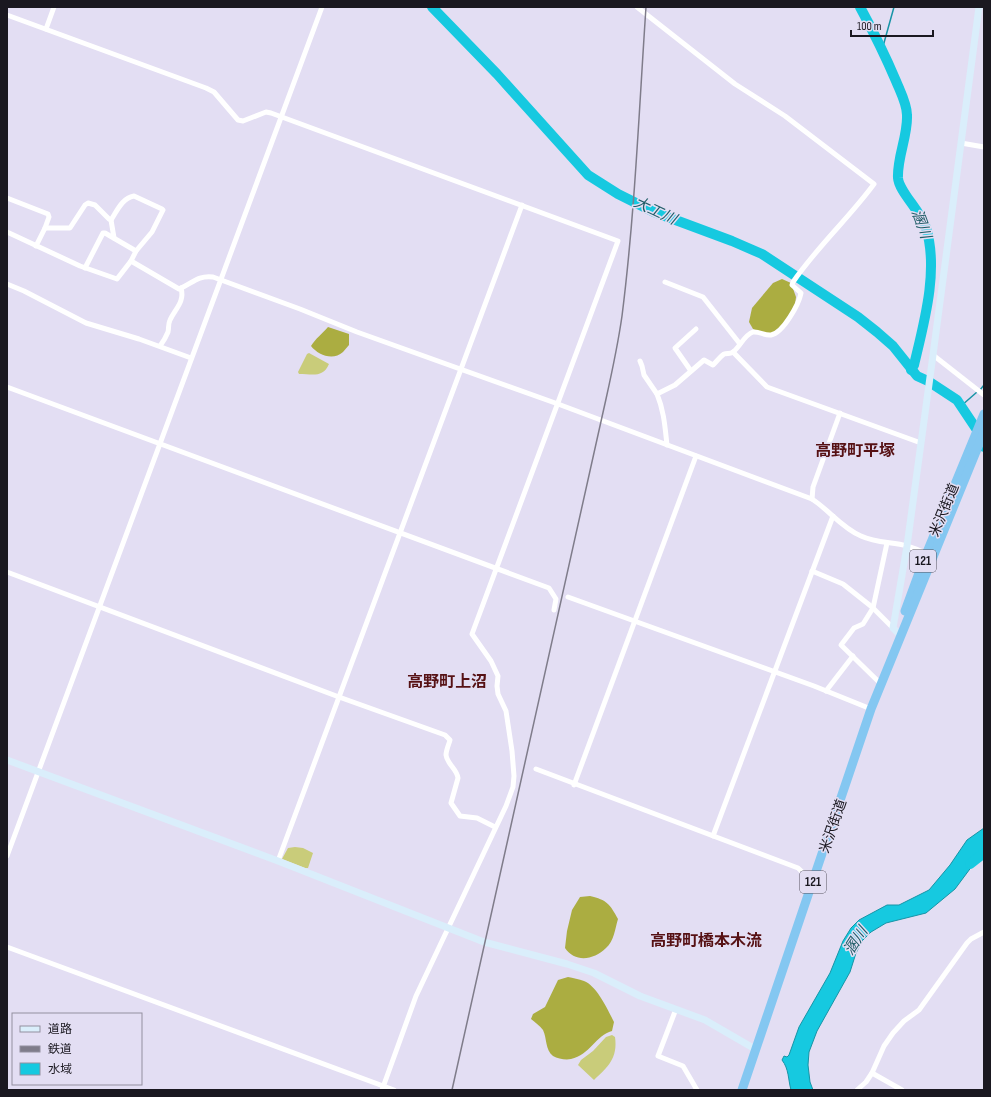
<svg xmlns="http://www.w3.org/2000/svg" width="991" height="1097" viewBox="0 0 991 1097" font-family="'Sofia Sans Condensed','Noto Sans JP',sans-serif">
<rect width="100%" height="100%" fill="#e3def3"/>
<g fill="#c9cc7a">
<path d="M309 353 329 364C323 378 313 374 299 374L298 372 307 354Z"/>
<path d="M295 847 303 848 313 853 308 868H305L282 859 288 848Z"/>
<path d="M612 1035 615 1037C618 1058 608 1067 594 1080L578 1065 581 1060 593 1051 606 1037Z"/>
</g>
<g fill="#abad41">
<path d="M782 279 791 283 796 297 794 313 777 332 764 335 753 329 749 322 752 308 773 283Z"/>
<path d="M328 327 349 334V345C347 347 345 350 343 352 333 361 318 355 311 346 316 338 322 334 328 327Z"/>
<path d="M590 896C607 900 610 904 618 919 615 929 614 941 606 948 594 960 575 963 565 948L567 931 572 910 580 897Z"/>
<path d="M568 977C573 978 579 979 584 981 597 986 608 1010 614 1022L612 1031C596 1035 590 1055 571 1059 566 1060 558 1059 553 1056 545 1050 547 1038 543 1030 540 1026 535 1022 531 1019L533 1014 545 1007 558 980Z"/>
</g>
<path fill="#16c9e0" stroke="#1794a6" d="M984 828V850L955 889 926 913 886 923 871 932 862 941 856 953 850 972 817 1031 809 1052 808 1065 810 1082 813 1090H791C788 1079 789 1069 782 1060L784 1056 787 1057 789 1055 799 1027 830 973 843 941 851 928 859 920 887 905H899L929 890 950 865 967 840Z"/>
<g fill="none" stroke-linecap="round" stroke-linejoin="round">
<g stroke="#1794a6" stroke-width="1.5">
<path d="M882 50 894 7"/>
<path d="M980 390 984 385"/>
<path d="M961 406 977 392"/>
</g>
<g stroke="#16c9e0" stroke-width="10">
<path d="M432 7 497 74 588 175 618 194 654 212 732 241 762 254 858 317 877 332 893 346 917 376 928 381 957 400 977 430 984 447"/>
<path d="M860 7C873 31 885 55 896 81 900 91 907 104 907 115 908 136 897 157 898 178 899 192 921 211 926 228 939 270 924 323 914 365L911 370"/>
<path d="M970 864 984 853"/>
</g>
<g stroke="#fff" stroke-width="5">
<path d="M637 7 735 84 785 116 874 184C849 218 817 247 793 282L792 285 801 293C799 304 783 333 771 335 765 336 759 331 753 332 744 335 740 347 733 352 731 354 727 353 724 354 720 357 716 362 713 365L704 360 675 385 657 394C664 411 665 427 667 445"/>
<path d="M7 15 206 88 214 92 238 120 243 121 266 112 271 113 618 241 472 634 491 661 498 676 497 686 498 694 506 711 512 751 514 776 513 787 506 806 416 996 382 1090"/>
<path d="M46 29 54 7"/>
<path d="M961 143 984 147"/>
<path d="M7 198 48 214 49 217 45 228 36 246"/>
<path d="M111 220 114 238"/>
<path d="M7 232 80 266 117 279 131 261 136 251 152 232 163 210 162 209 134 196C122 198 117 211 111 220L109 219 95 205 88 203 85 205 70 228H45"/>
<path d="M131 261 179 289C192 284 197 275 213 277L300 309 357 332 558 404 812 499C829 510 842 528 861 536 876 543 892 542 907 546 914 548 921 551 927 554"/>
<path d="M85 268 103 233H105L136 251"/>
<path d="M665 282 703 297 740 344"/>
<path d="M7 284 24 291 86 323 139 339 191 358"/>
<path d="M160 346C163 342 166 337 168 332 169 328 168 324 170 320 175 309 185 302 181 288"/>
<path d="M733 352 767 387 921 443"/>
<path d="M933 355 984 395"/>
<path d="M640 361 642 366 644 375 657 394"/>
<path d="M691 371 675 348 696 329"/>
<path d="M7 387 549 588 556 599 554 610"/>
<path d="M812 499 813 487 840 413"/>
<path d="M812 571 843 584 872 607 893 628"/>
<path d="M7 572 339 697 445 735 450 740C449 744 446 750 446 755 447 764 457 769 458 778L451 803 460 816 477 818 495 827"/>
<path d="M568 597 814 686 871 709"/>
<path d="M882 685 841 645 854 628 863 624 873 608 887 543"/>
<path d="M826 691 853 656"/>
<path d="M536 769 798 868 813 882"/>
<path d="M574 785 696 456"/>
<path d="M713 836 833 516"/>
<path d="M7 856 322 7"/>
<path d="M278 861 522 205"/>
<path d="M7 947 394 1090"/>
<path d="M676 1009 658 1056 683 1066 697 1090"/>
<path d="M872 1073 902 1090"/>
<path d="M857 1090 866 1082 872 1073 884 1046 893 1033 904 1021 919 1010 967 943 971 939 984 932"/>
</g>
<g stroke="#daeefb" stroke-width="7">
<path d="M901 636 893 628 907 546 933 355 979 7"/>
<path d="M7 760 278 861 484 942 567 964 594 973 640 996 705 1020 755 1049"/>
</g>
<g stroke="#84c7f1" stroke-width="9">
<path d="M905 611 923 562 984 414"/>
<path d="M742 1090 871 709 984 432"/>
</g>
<path stroke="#7f7c8a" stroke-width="1.5" d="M452 1090 606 399C612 372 618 344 622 316 635 213 639 110 646 7"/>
</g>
<g text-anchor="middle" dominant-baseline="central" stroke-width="3" stroke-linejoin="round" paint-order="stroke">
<g fill="#e3def3" stroke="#56535f" stroke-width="1">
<rect x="910" y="550" width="26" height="22" rx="3"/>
<rect x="800" y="871" width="26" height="22" rx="3"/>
</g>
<g font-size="13" font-weight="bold" fill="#1a1820">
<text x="923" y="561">121</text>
<text x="813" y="882">121</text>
</g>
<g font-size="14" fill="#1a1820" stroke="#e3def3">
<text transform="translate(944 510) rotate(-68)">米沢街道</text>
<text transform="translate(833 826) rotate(-71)">米沢街道</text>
</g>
<g font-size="15" font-style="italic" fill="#1f5d67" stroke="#e3def3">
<text transform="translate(655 211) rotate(25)">大工川</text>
<text transform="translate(921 224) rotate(70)">溷川</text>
<text transform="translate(856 941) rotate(-57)">溷川</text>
</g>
<g font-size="16" font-weight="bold" fill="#561114" stroke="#e3def3">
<text x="855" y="451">高野町平塚</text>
<text x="447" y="682">高野町上沼</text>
<text x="706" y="941">高野町橋本木流</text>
</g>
</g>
<rect width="991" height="1097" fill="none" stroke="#1a1820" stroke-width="16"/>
<rect x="12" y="1013" width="130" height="72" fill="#e3def3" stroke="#938f9f"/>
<rect x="20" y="1026" width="20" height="6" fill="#daeefb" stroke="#938f9f"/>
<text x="48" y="1033" font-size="12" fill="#1a1820">道路</text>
<rect x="20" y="1046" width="20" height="6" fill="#7f7c8a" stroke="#938f9f"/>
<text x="48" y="1053" font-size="12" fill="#1a1820">鉄道</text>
<rect x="20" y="1063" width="20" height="12" fill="#16c9e0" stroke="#938f9f"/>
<text x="48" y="1073" font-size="12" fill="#1a1820">水域</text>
<path d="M851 30v6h82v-6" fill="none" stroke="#1a1820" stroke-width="2"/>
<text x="857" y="30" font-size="12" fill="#1a1820" stroke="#e3def3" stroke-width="3" paint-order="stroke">100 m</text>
</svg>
